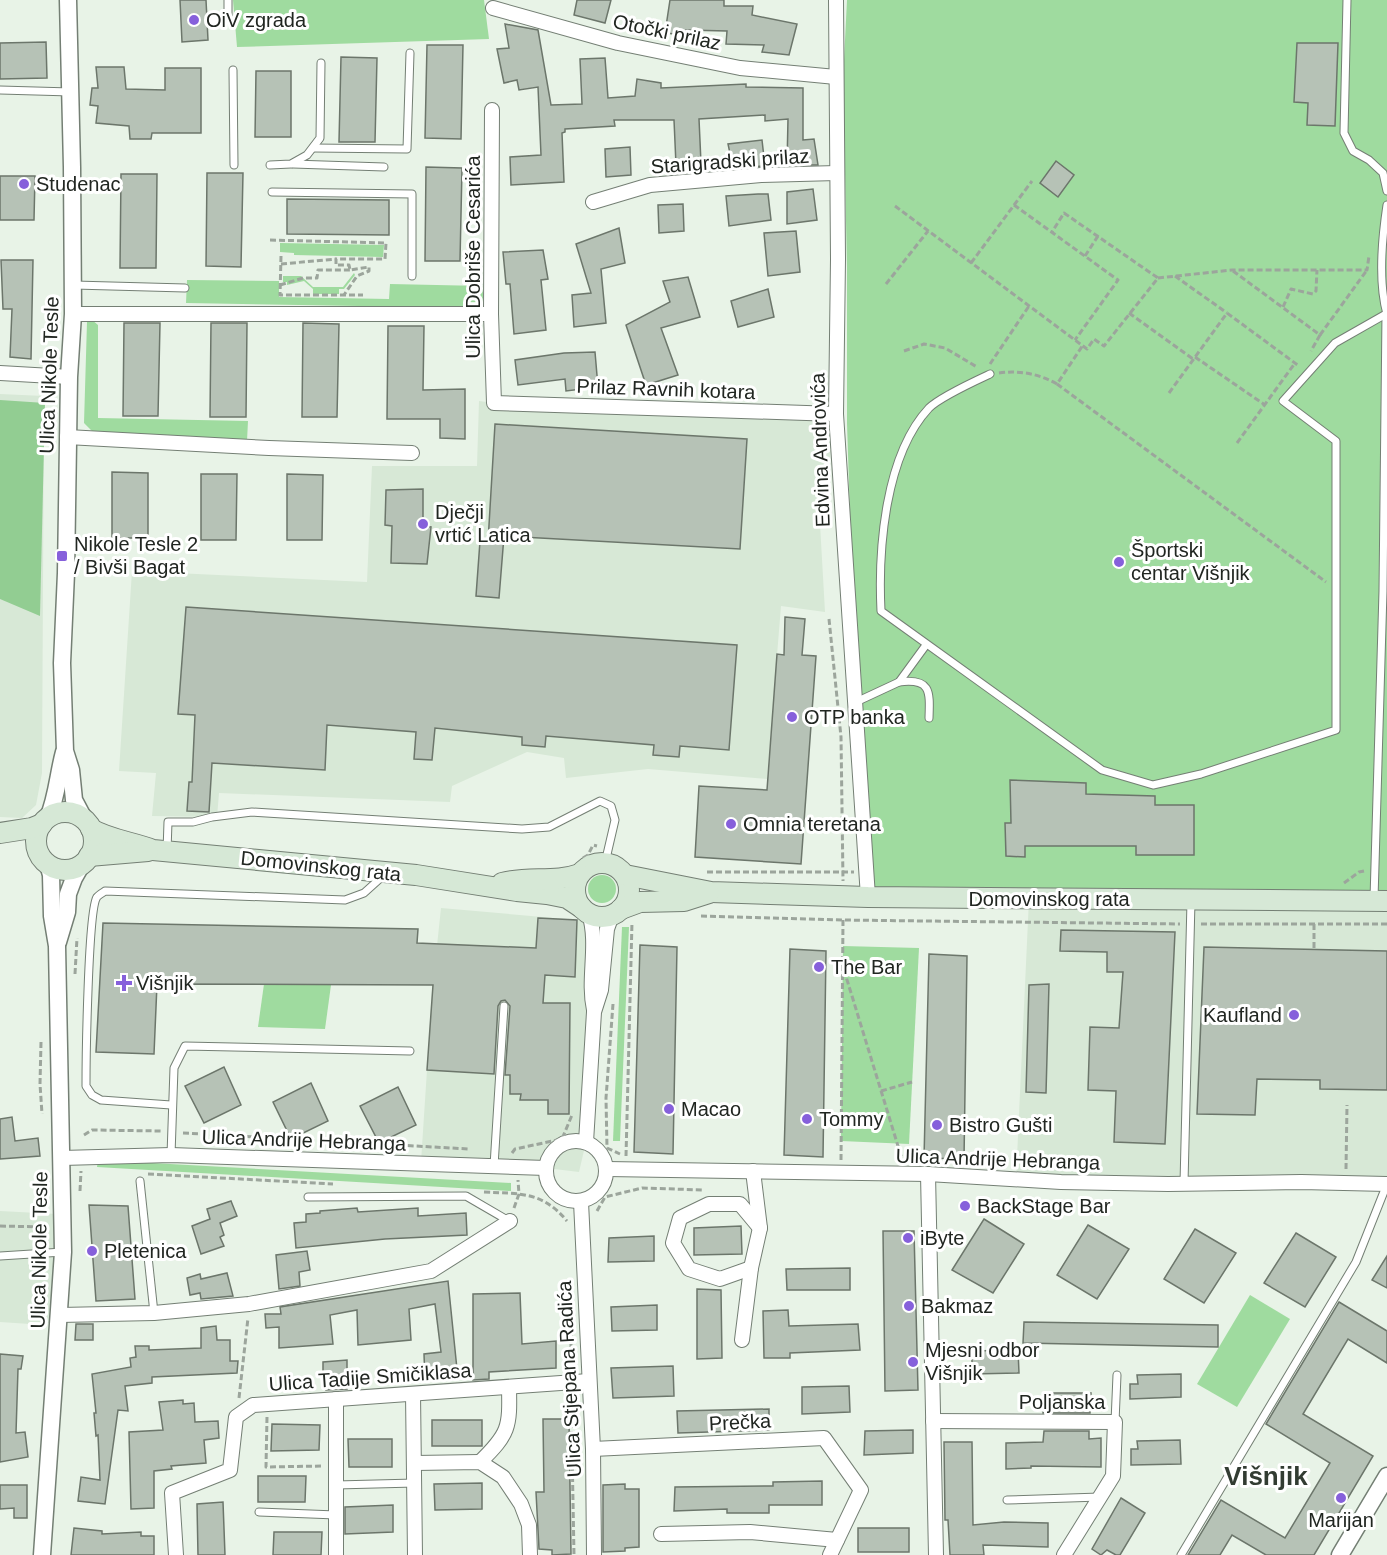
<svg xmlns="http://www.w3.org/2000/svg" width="1387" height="1555" viewBox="0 0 1387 1555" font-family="Helvetica,sans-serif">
<rect width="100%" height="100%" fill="#e8f3e7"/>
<g fill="#d7e8d6">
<path d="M0 394 44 396 42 773 36 805 22 818 0 817Z"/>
<path d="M479 401 494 403 836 414 820 524 825 612 781 606 767 779 648 769 566 778 564 758 527 752 452 786 450 802 219 793 217 817 152 816 156 773 119 771 132 571 367 582 372 466H477Z"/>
<path d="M1029 899 1387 901V1184L1016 1179Z"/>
<path d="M441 908 577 920 589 913 586 1142 579 1172 546 1168 421 1162 432 993Z"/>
<path d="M0 1211 57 1214 49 1323 30 1324 0 1322Z"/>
</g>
<g fill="#9fdb9f">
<path d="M233 0H484L489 39 237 47Z"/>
<path d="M847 0H1387V901L868 897 856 702 847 423V267L843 80Z"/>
<path d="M280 243 384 245 383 257 294 255V253L280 252Z"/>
<path d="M354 273 355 275 344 289H339V294H313V289L304 281 287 285V282H283V276H301L313 287H343Z"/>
<path d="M187 280 279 281V297L389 299 390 284 483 286V304L479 308 186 303Z"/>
<path d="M92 320 98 325V418L248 421 247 441 93 432 84 423 87 322Z"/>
<circle cx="602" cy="889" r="14"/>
<path d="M622 927H629L620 1141H613Z"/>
<path d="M843 946 919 948 909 1144 841 1141Z"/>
<path d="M264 984 331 985 325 1029 258 1027Z"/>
<path d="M98 1160 511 1183V1191L97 1167Z"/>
<path d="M1250 1295 1290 1319 1237 1407 1197 1384Z"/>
</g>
<path fill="#92cd92" d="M0 400 45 403 40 616 0 599Z"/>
<g fill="#b6c2b6" stroke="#6c766b" stroke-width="1.5">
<path d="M180 0H206L208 40 182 42Z"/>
<path d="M577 0H611L605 23 574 15Z"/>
<path d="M670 0H724V6H753L752 15 797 24 789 55 762 52 764 45 726 44 727 31 686 30 685 35 665 33Z"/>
<path d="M505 24 538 30 551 105 582 104 580 59 605 58 608 98 635 96 637 79 661 83V88L746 84V87L803 88V140L814 139 818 165H787L788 119 765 121V115L699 119 701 163 676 165 674 120H614L615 126 565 129V132L562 133 564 182 511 185 510 157 541 155 538 87 519 90 517 80 504 83 497 49 509 48Z"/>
<path d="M46 42 47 78 0 79V43Z"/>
<path d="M1297 43H1338L1335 126 1307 125 1308 103 1294 102Z"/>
<path d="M427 45H463L461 139 425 138Z"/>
<path d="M341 57 377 58 375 142H339Z"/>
<path d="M96 67H124L126 89 165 90V68H201V133H152L151 139H130L129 126 96 123 98 106 90 105 92 88H98Z"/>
<path d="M256 71H291V137H255Z"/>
<path d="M762 140 765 166 733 168 728 144Z"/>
<path d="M630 147 631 175 606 177 605 149Z"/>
<path d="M1056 161 1074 175 1058 197 1040 183Z"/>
<path d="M426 167 462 168 460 261H425Z"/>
<path d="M207 173H243L241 267 206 266Z"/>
<path d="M121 174H157L156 268H120Z"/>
<path d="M0 176H35L34 220H0Z"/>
<path d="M813 189 817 220 787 224V192Z"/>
<path d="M758 194H768L771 220 729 226 726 196Z"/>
<path d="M287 199 389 200V235L287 234Z"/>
<path d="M683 204 684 231 659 233 658 205Z"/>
<path d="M619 228 625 263 601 269 606 323 574 327 572 295 591 293 576 244Z"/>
<path d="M796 231 800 272 768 276 764 233Z"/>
<path d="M543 250 548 279 541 280 546 330 514 334 510 284H506L503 252Z"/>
<path d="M1 260H33L31 359 10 357 12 309H3Z"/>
<path d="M688 277 700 317 661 328 678 375 646 385 626 325 670 302 663 281Z"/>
<path d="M768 289 774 317 738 327 731 301Z"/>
<path d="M124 323H160L158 416H123Z"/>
<path d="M211 323H247L246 417H210Z"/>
<path d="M303 323 339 324 337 417H302Z"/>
<path d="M388 326H424L423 390 465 389V439L440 438V419H387Z"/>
<path d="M595 352 598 387 566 391 565 379 518 385 515 360 564 353Z"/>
<path d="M495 424 747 439 740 549 504 536 499 598 476 596 480 541 488 542Z"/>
<path d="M112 472 148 473V538H112Z"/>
<path d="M201 474H237L236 540H201Z"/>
<path d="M287 474 323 475 322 540H287Z"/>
<path d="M423 489V526L431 527 427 564 391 563 392 526 385 525 386 490Z"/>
<path d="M186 607 737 645 729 750 680 746 679 757 653 755 654 745 546 736 545 747 522 745V737L435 728 432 760 414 759 416 732 327 725 325 770 212 763 209 812 187 811 189 782H192L195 715 178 714Z"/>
<path d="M785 617 805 619 802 655 816 656 801 864 695 857 699 786 767 790 777 654 784 655Z"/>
<path d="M1010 780 1086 783V794L1155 796V805H1194V855H1136V846H1025V857L1006 856 1005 823H1011Z"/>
<path d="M538 918 577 920 575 977 545 975 543 1003H570L569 1114H548V1100H520L521 1094H510V1075H505L510 1006 505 1000 501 1001 498 1006 494 1074 427 1070 433 985 157 984 154 1054 96 1052 103 923 418 929 417 943 536 948Z"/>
<path d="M1061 930 1175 932 1165 1144 1114 1142 1116 1091 1088 1090 1090 1027 1119 1028 1123 972H1107V952L1060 951Z"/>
<path d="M640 945 677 947 673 1154 634 1152Z"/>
<path d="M1204 947 1387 951V1090L1320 1089V1080L1257 1079 1255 1115 1197 1114Z"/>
<path d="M790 949 826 951 823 1157 784 1155Z"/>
<path d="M929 954 967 956 964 1159 924 1158Z"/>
<path d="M1049 984 1046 1093 1026 1092 1029 985Z"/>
<path d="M224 1067 241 1105 204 1123 185 1086Z"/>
<path d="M311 1083 328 1121 291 1139 273 1102Z"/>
<path d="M398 1087 416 1125 379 1143 360 1106Z"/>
<path d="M12 1117 15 1141 38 1138 40 1156 0 1159V1119Z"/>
<path d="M231 1201 237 1216 220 1223 224 1235 220 1237 224 1246 201 1254 192 1226 210 1219 207 1209Z"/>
<path d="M89 1205 128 1206 135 1299 96 1301Z"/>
<path d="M357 1208 358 1212 418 1208V1216L466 1213 467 1235 385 1239 296 1248 294 1223 306 1222V1214L320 1213V1211Z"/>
<path d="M984 1219 1024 1244 993 1293 952 1270Z"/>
<path d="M1088 1225 1129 1249 1097 1299 1057 1275Z"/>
<path d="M741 1226 742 1254 694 1255V1228Z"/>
<path d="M1195 1229 1236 1253 1204 1303 1164 1279Z"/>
<path d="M883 1231H914L918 1390 885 1391Z"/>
<path d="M1296 1233 1336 1257 1305 1307 1264 1283Z"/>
<path d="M654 1236V1261L608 1262 609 1238Z"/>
<path d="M307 1251 310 1270 299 1272 300 1286 279 1289 276 1255Z"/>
<path d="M1387 1256V1288L1372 1280Z"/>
<path d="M850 1268V1290H787L786 1269Z"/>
<path d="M227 1273 233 1296 201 1299 200 1293 190 1295 187 1278 200 1274 201 1279Z"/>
<path d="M448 1281 458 1379 425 1381 424 1354 441 1352 435 1304 409 1309 411 1340 358 1345 357 1310 330 1315 333 1344 279 1348V1327L266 1328 265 1314H281L280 1307Z"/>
<path d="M697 1289 721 1290 722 1358 697 1359Z"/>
<path d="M520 1293 522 1344 556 1341V1368L489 1372V1379L473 1380V1294Z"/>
<path d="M1339 1302 1387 1331V1363L1348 1339 1303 1414 1373 1456 1314 1555H1266L1232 1535 1220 1555H1188L1221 1500 1285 1538 1330 1463 1266 1424Z"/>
<path d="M657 1305V1330L612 1331 611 1307Z"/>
<path d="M788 1310 789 1326 858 1324 860 1350 790 1353V1358H764L763 1311Z"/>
<path d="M1024 1322 1218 1325V1347L1023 1343Z"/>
<path d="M76 1324H93V1340H75Z"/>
<path d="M216 1326 217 1340H230V1361H238L237 1373 152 1377V1383L125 1386 128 1411 118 1410 105 1504 78 1501 81 1477 100 1480 98 1435 96 1436 94 1413H96L92 1374 131 1367 130 1358 136 1357 135 1346H149V1350L201 1348V1328Z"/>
<path d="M1018 1350 1019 1373 972 1374V1351Z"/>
<path d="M0 1354 23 1356 21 1369H18L16 1433 25 1432 28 1457 0 1462Z"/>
<path d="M347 1360V1389L326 1390 327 1378H323V1362Z"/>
<path d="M673 1366 674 1396 613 1398 611 1368Z"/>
<path d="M1181 1374V1397L1130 1399V1384H1138L1137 1375Z"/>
<path d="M849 1386 850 1412 802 1414V1387Z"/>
<path d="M1044 1393H1091L1090 1413H1043Z"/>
<path d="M183 1400V1404L194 1403 195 1422 218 1421 219 1438 204 1440 206 1463 171 1466 172 1469 154 1471V1508L131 1509 129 1432 163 1430 159 1402Z"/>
<path d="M769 1409V1430L678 1433 677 1411Z"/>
<path d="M543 1419H569L571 1554 552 1555V1550L539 1549 536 1492H544Z"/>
<rect x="432" y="1420" width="50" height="26"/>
<path d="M272 1424 320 1425 319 1450 271 1451Z"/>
<path d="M913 1430V1453L864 1455 865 1431Z"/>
<path d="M1044 1431H1089V1439L1101 1438V1467L1031 1466V1468L1006 1469V1443L1043 1442Z"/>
<path d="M348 1439H392V1467H349Z"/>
<path d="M1180 1440 1181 1464 1131 1465V1449H1138L1137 1441Z"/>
<path d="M944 1442H972L973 1525 1004 1522 1048 1523V1547L983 1545 984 1555H950L948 1520H945Z"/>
<path d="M258 1476H306L305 1502H258Z"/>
<path d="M822 1481V1505H769V1513H727V1509L674 1511 675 1487 773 1486V1482Z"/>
<path d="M482 1483V1509L435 1510 434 1484Z"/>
<path d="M625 1484V1489H639V1547L625 1548V1551L603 1552V1485Z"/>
<path d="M0 1485H27V1518H14V1508L0 1509Z"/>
<path d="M1121 1498 1145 1513 1120 1555H1116L1107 1550 1101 1555 1092 1549Z"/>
<path d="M223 1502 225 1555H198L197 1504Z"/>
<path d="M393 1505V1532L345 1534V1507Z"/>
<path d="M74 1528 102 1531V1534L141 1532V1536H154V1555H71Z"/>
<rect x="858" y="1528" width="51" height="24"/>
<path d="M274 1532H322L321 1555H273Z"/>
</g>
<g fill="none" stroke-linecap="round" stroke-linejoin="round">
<defs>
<g id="service">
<path d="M1347 0 1344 133 1353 151 1369 160 1383 173 1387 191"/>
<path d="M212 20 228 17V0"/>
<path d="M233 70 234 165"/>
<path d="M0 90 71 92"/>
<path d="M313 148 407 149 410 53"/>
<path d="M293 164 384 167"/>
<path d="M270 165 291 164 307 155 320 138 321 63"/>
<path d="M272 192 412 194V276"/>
<path d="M1387 205C1382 238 1378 282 1387 314"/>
<path d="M74 285 185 288"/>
<path d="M990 374C975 381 940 397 929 408 885 455 878 549 881 611L1102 770 1153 785 1201 774 1336 730V441L1283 401 1335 343 1386 314"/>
<path d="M899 682C931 678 930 691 929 718"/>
<path d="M856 702 899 682 926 645"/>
<path d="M167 851 168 822H193L212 817 252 812 522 829 549 827 600 801 611 806 615 820 605 863"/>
<path d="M1374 899 1383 591 1386 314"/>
<path d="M171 1105 101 1100 92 1095 86 1086C86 1062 88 909 97 897 97 896 104 892 105 891L345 900 364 893 384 875"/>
<path d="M171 1155 174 1068 185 1046 410 1051"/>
<path d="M494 1166 504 1006"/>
<path d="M140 1181 154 1313"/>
<path d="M1184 1183 1191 901"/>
<path d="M308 1197 466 1196 509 1221"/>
<path d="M0 1256 63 1252"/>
<path d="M1115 1422 1117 1375"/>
<path d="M336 1485 415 1483"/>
<path d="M1007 1500 1100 1497"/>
<path d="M259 1512 336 1515"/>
<path d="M1181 1555 1356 1262 1387 1184"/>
</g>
<g id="minor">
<path d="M836 0 838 259 836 414 868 897"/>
<path d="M493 8 618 43 740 68 836 77"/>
<path d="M492 110 491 314 494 403 836 414"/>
<path d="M593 202 650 185 761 175 837 173"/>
<path d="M73 314H491"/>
<path d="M0 373 69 377"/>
<path d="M67 437 269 448 412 453"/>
<path d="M589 913C599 945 587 978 594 1010"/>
<circle cx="576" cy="1171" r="30"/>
<path d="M586 1142 594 1012 601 990 607 929 612 915"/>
<path d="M62 1158 171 1155 546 1168"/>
<path d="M607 1169 928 1174 1061 1182 1168 1184 1301 1182 1387 1184"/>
<path d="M928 1174 936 1555"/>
<path d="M581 1202 593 1449 594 1555"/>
<path d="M751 1268 720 1279 689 1269 673 1243 680 1218 709 1204H740L760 1228"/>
<path d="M60 1315 154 1313 249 1304 431 1271 510 1221"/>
<path d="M742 1340 751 1268 760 1228 753 1171"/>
<path d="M413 1394 415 1555"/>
<path d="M336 1399V1555"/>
<path d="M933 1421 1115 1422 1113 1476 1064 1555"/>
<path d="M593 1449 824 1438 861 1490 830 1555"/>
<path d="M480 1462C509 1434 510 1427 509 1388"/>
<path d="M415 1463 480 1462 503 1477 521 1504 529 1525 530 1555"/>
<path d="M661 1534 750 1532 837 1540"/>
<path d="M176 1555 172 1493 230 1470 236 1417 253 1405 589 1381"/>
</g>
<g id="tertiary">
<path d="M68 0 72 167 73 314 69 377 66 573 62 663 65 751 71 770 74 800 84 819"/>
<path d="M48 818C57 797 58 774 64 752"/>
<path d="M58 942 67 912 68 894 74 878 82 864"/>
<path d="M42 1555 63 1252 57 946 52 916 51 875 48 864"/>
<path d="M1340 1555 1387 1476"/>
</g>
<g id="secondary">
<circle cx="65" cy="841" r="29"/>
<path d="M91 829C110 840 133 842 153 850L416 875 517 891 547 894 567 898 582 908"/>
<path d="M0 833 32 828 42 824"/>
<path d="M89 856 148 851"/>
<circle cx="602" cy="890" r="27"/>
<path d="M625 875 711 892 868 897 1387 901"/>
<path d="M502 883C528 876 555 883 580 874"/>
<path d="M621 909 640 902 684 901 709 893"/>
</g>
</defs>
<use href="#service" stroke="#747f74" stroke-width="9"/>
<use href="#minor" stroke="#747f74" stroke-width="16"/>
<use href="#tertiary" stroke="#747f74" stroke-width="19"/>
<use href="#secondary" stroke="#747f74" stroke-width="22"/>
<g stroke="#9ca59c" stroke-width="3" stroke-dasharray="6 3" stroke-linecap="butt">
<path d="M1014 205 1118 280 1075 340"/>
<path d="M895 206 1087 349 1094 339 1104 346 1158 278 1064 213 1052 232"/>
<path d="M270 240 386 243 385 259H336V265H349L350 270 369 267V271L357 276 344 295"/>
<path d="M281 256 280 295H363"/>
<path d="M1085 256 1098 236"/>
<path d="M971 263 1032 181"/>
<path d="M281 264 336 259"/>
<path d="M1233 271 1320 335 1311 351"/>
<path d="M1175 276 1227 313"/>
<path d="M1158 278 1232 270H1367L1369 256"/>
<path d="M886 284 928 231"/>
<path d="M280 285 303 278H317L318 270H350"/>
<path d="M1283 307 1291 289 1313 294 1316 291 1317 270"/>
<path d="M1129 313 1193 359"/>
<path d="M1320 335 1367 270"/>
<path d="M904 351 924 344 945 348 977 367"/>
<path d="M1195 357 1265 405"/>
<path d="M990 364 1029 306"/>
<path d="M999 373C1020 370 1039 374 1057 384L1083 345"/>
<path d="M1057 384 1326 582"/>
<path d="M1169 393 1227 313 1299 366"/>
<path d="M1237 443 1295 363"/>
<path d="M829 619 841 737 843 881"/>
<path d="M583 858 588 855 593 845 597 846"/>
<path d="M707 872H854"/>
<path d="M1344 883 1359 872 1364 871"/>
<path d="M701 916 843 920 1180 924"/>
<path d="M1201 924H1387"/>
<path d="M1314 924V949"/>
<path d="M844 970 902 1159"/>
<path d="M75 974 77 938"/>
<path d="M613 1004 606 1098 607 1148 620 1154"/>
<path d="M41 1042 40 1084 42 1114"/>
<path d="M881 1091 912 1082"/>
<path d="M183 1133 469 1149"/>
<path d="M84 1135 92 1130 161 1131"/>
<path d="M512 1153 515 1149 562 1139 572 1115"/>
<path d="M626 1156 632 922"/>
<path d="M841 1160 843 920"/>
<path d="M1346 1169 1347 1105"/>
<path d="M148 1174 333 1184"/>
<path d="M80 1191 81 1171"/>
<path d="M484 1192C520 1194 542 1191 567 1221"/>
<path d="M514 1208 519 1194 518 1180"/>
<path d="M597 1211 605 1197 642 1188 704 1190"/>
<path d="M0 1226 46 1227"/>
<path d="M571 1335V1367"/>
<path d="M571 1395 574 1555"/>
<path d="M239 1398 248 1318"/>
<path d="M267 1417 266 1467 322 1466"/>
</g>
<use href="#service" stroke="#fff" stroke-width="7"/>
<use href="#minor" stroke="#fff" stroke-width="14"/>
<use href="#tertiary" stroke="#fff" stroke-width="16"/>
<use href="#secondary" stroke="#d6e8d6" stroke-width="20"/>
</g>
<g fill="#8660db" stroke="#fff" stroke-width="2">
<circle cx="194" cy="20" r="6"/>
<circle cx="24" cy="184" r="6"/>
<circle cx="423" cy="524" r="6"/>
<rect x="56" y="550" width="12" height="12" rx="3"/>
<circle cx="1119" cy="562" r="6"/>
<circle cx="792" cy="717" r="6"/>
<circle cx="731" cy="824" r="6"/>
<circle cx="819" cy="967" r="6"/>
<path d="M121 974h6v6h6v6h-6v6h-6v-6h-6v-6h6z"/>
<circle cx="1294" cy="1015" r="6"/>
<circle cx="669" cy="1109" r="6"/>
<circle cx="807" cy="1119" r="6"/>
<circle cx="937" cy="1125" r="6"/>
<circle cx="965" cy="1206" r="6"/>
<circle cx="908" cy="1238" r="6"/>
<circle cx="92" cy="1251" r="6"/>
<circle cx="909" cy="1306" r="6"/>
<circle cx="913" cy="1362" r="6"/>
<circle cx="1341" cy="1498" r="6"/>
</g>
<g text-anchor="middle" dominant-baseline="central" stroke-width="6" stroke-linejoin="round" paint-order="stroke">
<g font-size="20" fill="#212621" stroke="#fff" text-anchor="start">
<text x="206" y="20">OiV zgrada</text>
<text x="36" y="184">Studenac</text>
<text x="435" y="512">Dječji<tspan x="435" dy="23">vrtić Latica</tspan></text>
<text x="74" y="544">Nikole Tesle 2<tspan x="74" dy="23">/ Bivši Bagat</tspan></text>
<text x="1131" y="550">Športski<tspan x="1131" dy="23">centar Višnjik</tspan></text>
<text x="804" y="717">OTP banka</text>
<text x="743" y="824">Omnia teretana</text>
<text x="831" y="967">The Bar</text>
<text x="136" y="983">Višnjik</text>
<text x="1282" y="1015" text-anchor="end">Kaufland</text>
<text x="681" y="1109">Macao</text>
<text x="819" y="1119">Tommy</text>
<text x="949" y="1125">Bistro Gušti</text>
<text x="977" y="1206">BackStage Bar</text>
<text x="920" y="1238">iByte</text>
<text x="104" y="1251">Pletenica</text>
<text x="921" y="1306">Bakmaz</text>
<text x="925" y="1350">Mjesni odbor<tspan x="925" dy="23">Višnjik</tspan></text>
<text x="1341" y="1520" text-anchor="middle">Marijan</text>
</g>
<g font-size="20" fill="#212621" stroke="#fff">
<text transform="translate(667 32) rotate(12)">Otočki prilaz</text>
<text transform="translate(730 161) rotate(-4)">Starigradski prilaz</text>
<text transform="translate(473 257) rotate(-90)">Ulica Dobriše Cesarića</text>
<text transform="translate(49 375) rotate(-88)">Ulica Nikole Tesle</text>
<text transform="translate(666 389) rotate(2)">Prilaz Ravnih kotara</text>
<text transform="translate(820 450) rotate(-92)">Edvina Androvića</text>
<text transform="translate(321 866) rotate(6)">Domovinskog rata</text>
<text x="1049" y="899">Domovinskog rata</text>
<text transform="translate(304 1140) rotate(2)">Ulica Andrije Hebranga</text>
<text transform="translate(998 1159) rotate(2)">Ulica Andrije Hebranga</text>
<text transform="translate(39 1250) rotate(-89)">Ulica Nikole Tesle</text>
<text transform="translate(370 1377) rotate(-4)">Ulica Tadije Smičiklasa</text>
<text transform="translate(569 1379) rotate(-93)">Ulica Stjepana Radića</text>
<text x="1062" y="1402">Poljanska</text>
<text transform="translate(740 1422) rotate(-3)">Prečka</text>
</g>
<g font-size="26" font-weight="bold" fill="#323c32" stroke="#fff">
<text x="1266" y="1476">Višnjik</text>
</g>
</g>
</svg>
